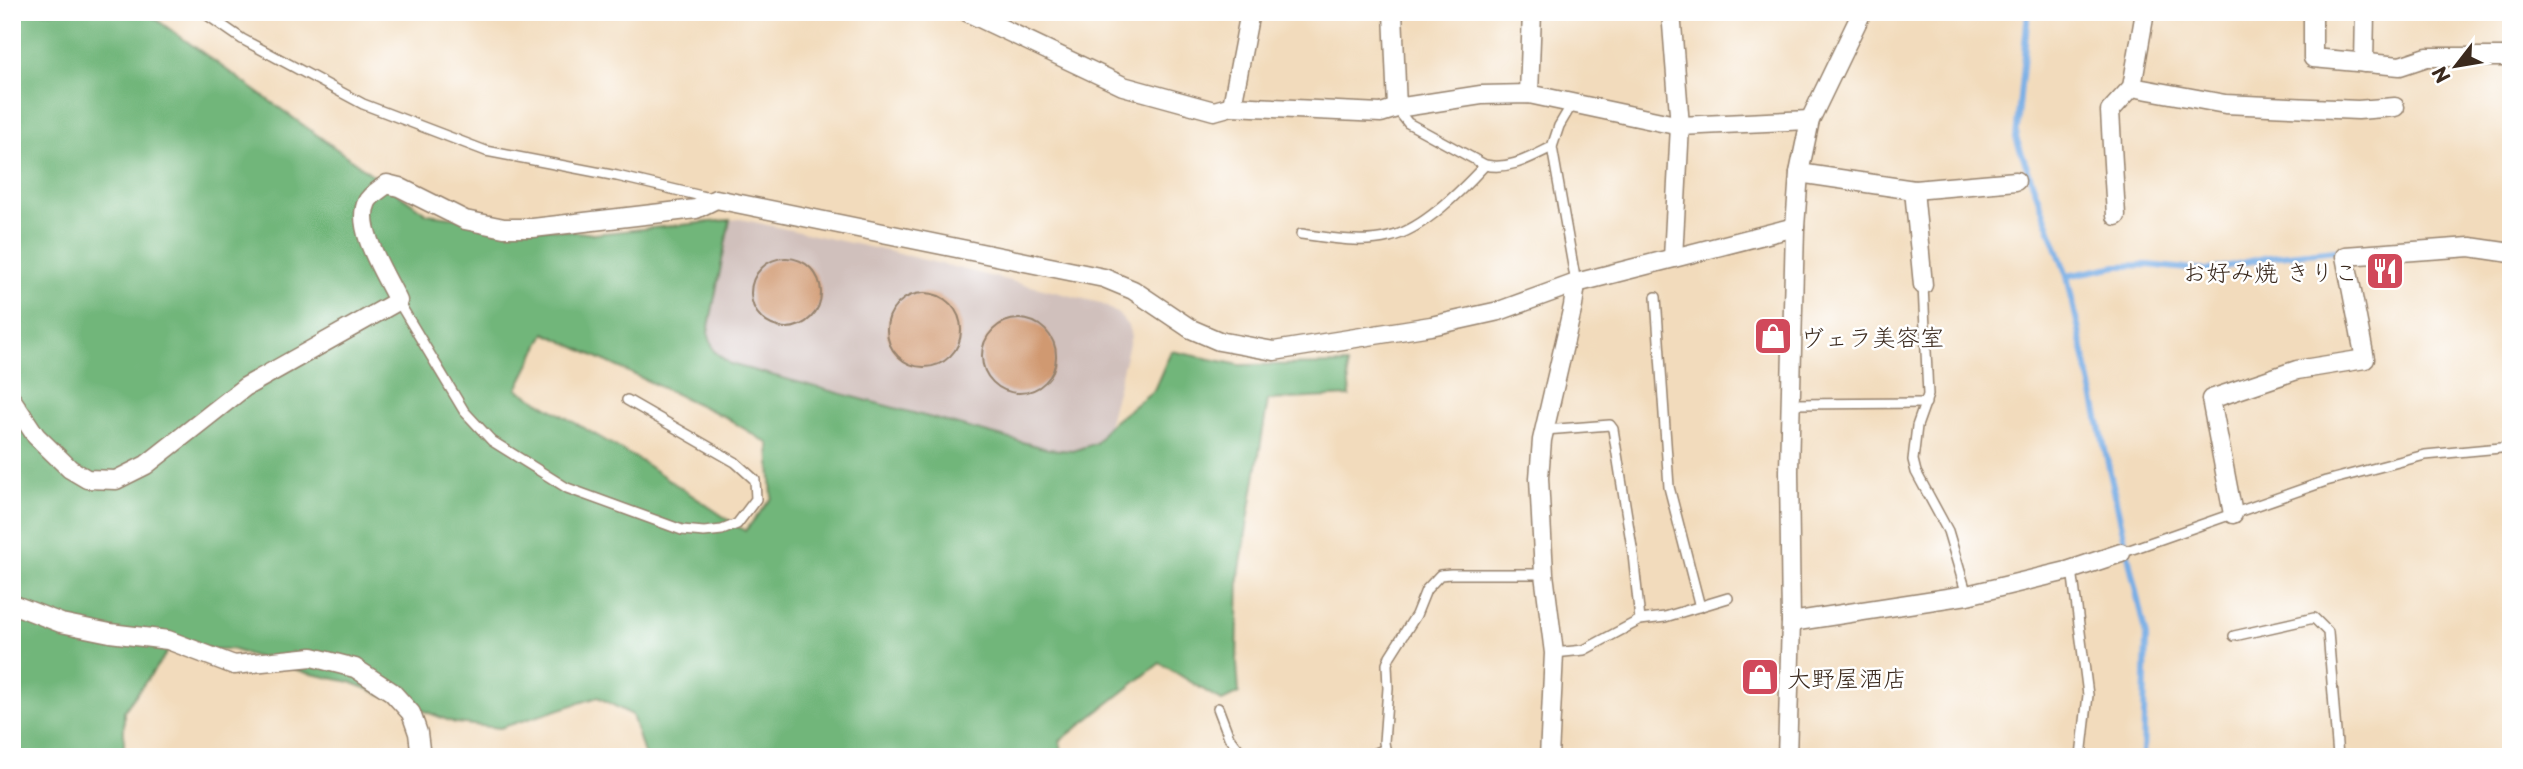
<svg xmlns="http://www.w3.org/2000/svg" width="2523" height="769" viewBox="0 0 2523 769" font-family="'Playpen Sans','Klee One',sans-serif">
<rect width="100%" height="100%" fill="#fff"/>
<filter id="ink" filterUnits="userSpaceOnUse"><feTurbulence type="fractalNoise" baseFrequency=".0143" numOctaves="2"/><feDisplacementMap in="SourceGraphic" scale="14" xChannelSelector="R" yChannelSelector="G"/><feConvolveMatrix kernelMatrix="1 2 1 2 8 2 1 2 1" color-interpolation-filters="sRGB"/></filter>
<filter id="wash" filterUnits="userSpaceOnUse"><feTurbulence type="fractalNoise" baseFrequency=".00686" numOctaves="4" result="noise"/><feDisplacementMap in="SourceGraphic" scale="28" xChannelSelector="R" yChannelSelector="G"/><feGaussianBlur stdDeviation="1.57" result="paint"/><feColorMatrix in="noise" values="0 0 0 0 0 0 0 0 0 0 0 0 0 0 0 0 0 1.4 0 .05"/><feComposite in="paint" operator="in"/></filter>
<g filter="url(#wash)">
<rect width="100%" height="100%" fill="#f2dbbc"/>
<path fill="#d0c0bc" d="M740 219 892 252 1100 303 1118 314 1128 326 1131 336 1108 426 1096 443 1073 451 1048 449 730 364 714 351 708 332 730 220Z"/>
<path fill="#71b67a" stroke="#56704c" stroke-width="2" fill-rule="evenodd" d="M12 12H146L427 214 594 234 730 220 708 332 714 351 730 364 1048 449 1073 451 1096 443 1108 426 1154 390 1171 351 1240 365 1347 364 1350 396 1268 400 1239 575 1237 664 1239 693 1222 701 1160 663 1060 741 1063 757H645L632 715 598 697 500 728 455 723 350 682 307 673 231 649 169 650 124 711V757H12ZM545 333 725 417 769 444 772 498 745 531 644 463 517 389Z"/>
<g fill="none" stroke-linecap="round" stroke-linejoin="round">
<g stroke="#77ade5" stroke-width="6">
<path d="M2028 12 2016 138 2067 276 2146 637 2143 757"/>
<path d="M2067 276 2117 266 2148 265 2197 270H2211L2269 257 2336 250"/>
</g>
</g>
<g id="blocks">
<g fill="#d09971">
<circle cx="786" cy="293" r="35"/>
<circle cx="924" cy="330" r="37"/>
<circle cx="1019" cy="356" r="37"/>
</g>
</g>
</g>
<g filter="url(#ink)">
<use href="#blocks" fill-opacity="0" stroke="#96826d" stroke-width="2"/>
<g fill="none" stroke-linecap="round" stroke-linejoin="round">
<defs>
<g id="lane">
<path d="M203 12 242 39 363 104 486 151 617 176 714 199"/>
<path d="M1572 104 1559 126 1552 147 1576 283"/>
<path d="M1397 109 1408 123 1485 165C1510 170 1529 158 1552 147"/>
<path d="M1301 234C1328 238 1362 244 1389 237 1423 230 1462 190 1485 165"/>
<path d="M1923 285 1928 395 1917 426 1913 460 1916 472 1948 531 1967 595"/>
<path d="M1656 297 1669 487 1700 607"/>
<path d="M398 301 464 411 492 441 567 488 682 530 704 532 722 530 737 524 756 499 755 480 735 462 627 400"/>
<path d="M1790 404 1926 403"/>
<path d="M1545 430 1610 425 1613 429 1633 554 1640 620"/>
<path d="M2121 553 2326 481 2425 455 2511 447"/>
<path d="M2072 569 2088 695 2081 757"/>
<path d="M2234 636 2314 618 2328 632 2338 757"/>
<path d="M1554 653 1584 650 1640 620 1665 617 1728 598"/>
<path d="M1218 708 1229 737 1245 757"/>
<path d="M1367 757 1385 749"/>
<path d="M1392 757 1385 749 1384 742 1388 688 1387 664 1390 656 1416 615 1426 590 1440 575 1451 574H1544"/>
</g>
<g id="street">
<path d="M967 12 1123 86 1214 111 1232 106 1381 113 1397 108 1481 95 1529 94 1680 126 1810 120"/>
<path d="M1393 12 1397 108"/>
<path d="M1671 12 1680 126 1673 258"/>
<path d="M2145 12 2132 87 2225 104 2358 110 2395 107"/>
<path d="M2313 12V58L2400 66 2427 57H2511"/>
<path d="M2364 63 2365 12"/>
<path d="M1529 94 1532 12"/>
<path d="M1232 106 1250 12"/>
<path d="M1799 173 1914 190 2016 181"/>
<path d="M1914 190 1923 285"/>
<path d="M2116 216 2110 111 2132 87"/>
<path d="M12 400 36 436 70 469 87 479 116 480 146 465 245 387 398 301C387 277 354 228 367 202 370 195 381 189 387 184L399 187 465 220 504 228H533L696 209 716 199 1104 278 1133 290 1191 329 1219 341 1274 351 1431 326 1499 311 1576 283 1795 227"/>
<path d="M2233 514 2211 399 2297 370 2365 359 2345 256 2470 247 2511 253"/>
<path d="M12 604 61 623 110 633 168 640 234 665 312 657 355 668 392 692 411 713 418 733 421 757"/>
<path d="M1791 622 1967 595 2067 571 2121 553"/>
<path d="M1549 757 1554 653 1544 574 1539 478 1542 440 1573 306 1576 283"/>
<path d="M1787 757 1791 622 1789 471 1795 227 1799 173 1810 120 1862 12"/>
</g>
</defs>
<use href="#lane" stroke="#96826d" stroke-width="12"/>
<use href="#street" stroke="#96826d" stroke-width="21"/>
<use href="#lane" stroke="#fff" stroke-width="9"/>
<use href="#street" stroke="#fff" stroke-width="18"/>
</g>
</g>
<defs>
<symbol id="restaurant-square" viewBox="-11 -11 22 22"><rect x="-9" y="-9" width="18" height="18" rx="4" fill="#d1495b" stroke="#fff"/><path d="M-5-6h1v4h1v-4h1v4h1v-4h1v5L-1.5 .5V6h-2V.5L-5-1ZM5-6V6H3V1.5H1.5Q1.5-4 5-6Z" fill="#fff"/></symbol>
<symbol id="shop-square" viewBox="-11 -11 22 22"><rect x="-9" y="-9" width="18" height="18" rx="4" fill="#d1495b" stroke="#fff"/><path d="M-5-2.5h2.3a2.7 3.5 0 0 1 5.4 0H5L5.5 6h-11ZM-1.5-2.5h3a1.5 2.3 0 0 0-3 0Z" fill="#fff"/></symbol>
</defs>
<g fill-rule="evenodd">
<use href="#restaurant-square" x="2363" y="249" width="44" height="44"/>
<use href="#shop-square" x="1751" y="314" width="44" height="44"/>
<use href="#shop-square" x="1738" y="655" width="44" height="44"/>
</g>
<g text-anchor="middle" dominant-baseline="central" stroke-width="5" stroke-linejoin="round" paint-order="stroke">
<g font-size="24" fill="#3b2a1e" stroke="#fff" text-anchor="start">
<text x="2358" y="271" text-anchor="end">お好み焼 きりこ</text>
<text x="1800" y="336">ヴェラ美容室</text>
<text x="1787" y="677">大野屋酒店</text>
</g>
</g>
<rect width="2523" height="769" fill="none" stroke="#fff" stroke-width="42"/>
<g transform="translate(2456 66) rotate(239)" stroke="#ffffff" stroke-width="5" paint-order="stroke">
<path d="M0-5L12 26L0 18L-12 26Z" fill="#3b2a1e"/>
<text y="-10" font-size="19" font-weight="bold" text-anchor="middle" fill="#3b2a1e">N</text>
</g>
</svg>
